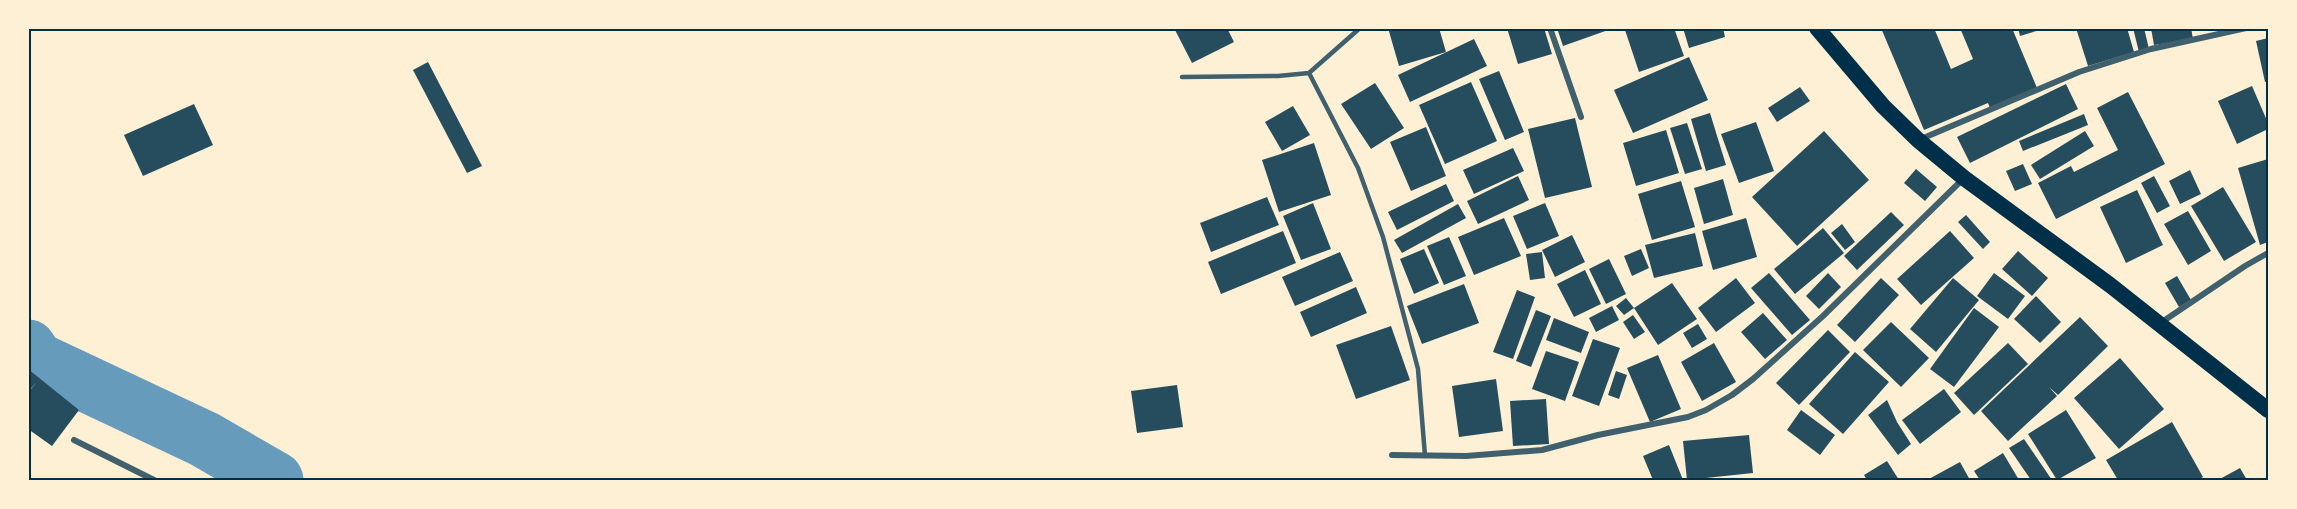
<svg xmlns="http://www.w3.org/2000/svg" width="2297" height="509" viewBox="0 0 2297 509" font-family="Raleway,sans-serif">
<rect width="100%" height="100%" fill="#fdf0d5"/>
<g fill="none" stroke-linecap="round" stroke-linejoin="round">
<path stroke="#669bbc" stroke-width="57" d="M28 348 36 360 204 439 275 480"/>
</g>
<g fill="#264d5e">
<path d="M1174 28H1227L1234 42 1192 63Z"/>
<path d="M1388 28H1439L1446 52 1399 66Z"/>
<path d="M1507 28H1544L1552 54 1518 64Z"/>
<path d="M1557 28H1611V29L1563 46Z"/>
<path d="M1631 28H1674L1684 56 1639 72 1625 30Z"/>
<path d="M1683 28H1723L1725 37 1689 48Z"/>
<path d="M1881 28H1934L1951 69 1973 59 1960 28H2012L2037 88 1990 108 1988 103 1924 130Z"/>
<path d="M2018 28H2042L2043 29 2020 36Z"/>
<path d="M2076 28H2127L2134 52 2088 66Z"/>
<path d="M2133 28H2144L2149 49 2139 52Z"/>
<path d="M2151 28H2191L2193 39 2154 45Z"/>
<path d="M2268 38V81L2265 82 2256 41Z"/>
<path d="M1474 39 1487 66 1410 102 1398 75Z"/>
<path d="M1689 57 1708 100 1633 133 1614 90Z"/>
<path d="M428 62 482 166 467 173 413 70Z"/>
<path d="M1499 71 1524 132 1505 140 1479 79Z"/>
<path d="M1471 82 1497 141 1445 164 1419 105Z"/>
<path d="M1375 83 1404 128 1371 149 1341 104Z"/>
<path d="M2066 84 2078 109 1970 163 1957 137Z"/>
<path d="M2252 86 2268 123V129L2237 144 2218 101Z"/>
<path d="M1800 87 1810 101 1777 122 1768 108Z"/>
<path d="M2128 92 2165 164 2056 219 2038 183 2071 166 2074 172 2118 150 2097 108Z"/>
<path d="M194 104 213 145 143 176 124 135Z"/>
<path d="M1293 106 1310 135 1282 151 1265 122Z"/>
<path d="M1710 113 1726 165 1706 171 1691 119Z"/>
<path d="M2084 114 2088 125 2023 151 2019 141Z"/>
<path d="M1575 118 1592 187 1545 198 1528 129Z"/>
<path d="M1756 122 1774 171 1739 183 1721 134Z"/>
<path d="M1687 123 1702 169 1685 174 1670 128Z"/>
<path d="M1426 127 1446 176 1411 191 1390 142Z"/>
<path d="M1666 130 1679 173 1636 186 1623 143Z"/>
<path d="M1824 131 1869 180 1797 246 1752 197Z"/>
<path d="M2085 131 2094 146 2040 179 2031 165Z"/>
<path d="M1314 143 1331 195 1279 212 1262 160Z"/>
<path d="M1513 148 1524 171 1474 194 1463 170Z"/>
<path d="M2268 159V242L2260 245 2238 168Z"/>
<path d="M2023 164 2032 184 2015 191 2006 171Z"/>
<path d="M1916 169 1937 187 1925 201 1904 183Z"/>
<path d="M2190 170 2201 194 2180 204 2169 181Z"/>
<path d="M1518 176 1529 200 1478 224 1467 201Z"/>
<path d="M2154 176 2170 206 2157 213 2141 183Z"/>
<path d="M1723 179 1733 215 1704 224 1694 188Z"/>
<path d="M1681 181 1695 227 1652 240 1638 194Z"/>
<path d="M1446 184 1454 201 1397 230 1388 212Z"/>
<path d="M2223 187 2256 242 2224 261 2191 206Z"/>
<path d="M2137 190 2163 245 2126 263 2100 207Z"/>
<path d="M1267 197 1279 225 1211 252 1200 223Z"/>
<path d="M1313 203 1331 249 1301 260 1283 216Z"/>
<path d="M1545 203 1559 236 1527 249 1513 216Z"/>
<path d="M1458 204 1466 218 1402 253 1394 240Z"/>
<path d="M2188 211 2211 251 2188 265 2164 224Z"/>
<path d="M1891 212 1904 225 1857 270 1844 256Z"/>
<path d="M1966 215 1990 242 1983 249 1958 222Z"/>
<path d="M1504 218 1521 256 1474 275 1458 237Z"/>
<path d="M1746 218 1757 257 1713 270 1702 231Z"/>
<path d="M1842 224 1855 242 1845 250 1831 233Z"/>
<path d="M1823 228 1844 253 1795 294 1774 269Z"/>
<path d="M1283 231 1296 263 1221 294 1208 262Z"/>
<path d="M1950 231 1974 258 1921 305 1897 279Z"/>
<path d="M1695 233 1703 266 1654 278 1645 245Z"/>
<path d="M1572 235 1585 262 1555 277 1542 250Z"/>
<path d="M1449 237 1466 276 1444 285 1427 246Z"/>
<path d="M1424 249 1439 283 1414 294 1400 259Z"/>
<path d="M1641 249 1649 268 1632 276 1624 256Z"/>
<path d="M2018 251 2048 278 2032 296 2002 269Z"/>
<path d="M1340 252 1353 281 1295 306 1282 277Z"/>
<path d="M1542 252 1545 278 1530 280 1526 254Z"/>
<path d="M1609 259 1626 294 1606 304 1589 269Z"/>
<path d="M1585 270 1601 304 1574 317 1557 284Z"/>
<path d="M1769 273 1810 320 1792 335 1751 288Z"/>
<path d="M1828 273 1841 287 1819 309 1806 296Z"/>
<path d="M1994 273 2025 296 2008 319 1977 296Z"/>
<path d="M2177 276 2191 300 2179 307 2165 283Z"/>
<path d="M1736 278 1755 303 1716 332 1698 308Z"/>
<path d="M1881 278 1899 295 1855 342 1837 325Z"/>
<path d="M1953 278 1979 300 1936 352 1910 329Z"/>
<path d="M1672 283 1697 319 1658 345 1634 308Z"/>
<path d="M1464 284 1479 323 1422 344 1407 306Z"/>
<path d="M1356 287 1367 313 1311 337 1300 312Z"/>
<path d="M1517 290 1535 297 1513 359 1493 352Z"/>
<path d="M2036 296 2061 322 2040 343 2014 319Z"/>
<path d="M1626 298 1634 308 1624 315 1616 306Z"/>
<path d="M1612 306 1619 320 1596 332 1589 318Z"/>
<path d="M1974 308 1999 327 1954 387 1930 369Z"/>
<path d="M1536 310 1551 316 1531 367 1516 361Z"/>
<path d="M1763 313 1787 340 1765 359 1741 332Z"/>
<path d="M1633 315 1645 332 1634 339 1623 322Z"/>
<path d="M2080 317 2108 346 2058 395 2049 387 2057 396 2008 441 1981 411Z"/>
<path d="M1554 318 1589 332 1581 353 1546 340Z"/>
<path d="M1891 322 1929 358 1901 387 1863 350Z"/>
<path d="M1698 324 1707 339 1692 348 1683 333Z"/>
<path d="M1391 326 1410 380 1356 399 1336 345Z"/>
<path d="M1828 330 1850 352 1799 405 1776 383Z"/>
<path d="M1593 339 1620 348 1599 406 1572 396Z"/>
<path d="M1714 343 1736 382 1702 401 1681 362Z"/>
<path d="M2008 343 2028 364 1974 415 1954 393Z"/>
<path d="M1546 351 1579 362 1565 401 1532 389Z"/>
<path d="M1855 352 1889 382 1843 434 1809 404Z"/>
<path d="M1658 355 1681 409 1650 422 1627 368Z"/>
<path d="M2120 358 2164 409 2119 449 2074 398Z"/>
<path d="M28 369 79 410 52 446 28 429V393L37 382 28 391Z"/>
<path d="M1616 371 1627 375 1619 399 1608 395Z"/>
<path d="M1496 379 1503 431 1459 437 1452 386Z"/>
<path d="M1177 385 1183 427 1137 433 1131 391Z"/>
<path d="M1944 389 1961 412 1920 444 1902 420Z"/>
<path d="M1546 399 1549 444 1513 446 1510 401Z"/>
<path d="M1887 400 1897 422 1911 444 1898 455 1868 415Z"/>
<path d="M1801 410 1835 435 1820 455 1787 430Z"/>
<path d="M2066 410 2096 458 2057 480 2028 434Z"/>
<path d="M2172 422 2203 477 2197 480H2118L2106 460Z"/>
<path d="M1749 435 1753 473 1687 480 1683 441Z"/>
<path d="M2024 439 2052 480H2031L2009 448Z"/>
<path d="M1669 445 1683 480H1653L1643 456Z"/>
<path d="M2003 453 2019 480H1980L1974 471Z"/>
<path d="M1887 461 1899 480H1867L1864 475Z"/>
<path d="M1960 462 1970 480H1927Z"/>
<path d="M2240 468 2247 480H2218Z"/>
</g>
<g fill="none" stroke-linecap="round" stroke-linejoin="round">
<g stroke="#3f606c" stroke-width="4.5">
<path d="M1309 73 1358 168 1383 237 1418 369 1425 456"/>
<path d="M1182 77 1278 76 1309 73 1360 28"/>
</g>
<g stroke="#3f606c" stroke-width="6">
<path d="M1550 28 1581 117"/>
<path d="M1921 139 2079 72 2151 49 2246 28"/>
<path d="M2159 324 2245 266 2268 253"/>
<path d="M74 440 154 480"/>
<path d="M1392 455 1466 456 1542 450 1598 435 1688 417 1706 410 1732 395 1753 379 1823 316 1964 178"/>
</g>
<path stroke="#003049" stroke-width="16" d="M1817 28 1883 106 1918 140 1964 178 2110 285 2268 410"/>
</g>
<rect width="2297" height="509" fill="none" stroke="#fdf0d5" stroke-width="60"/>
<rect x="30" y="30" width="2237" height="449" fill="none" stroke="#003049" stroke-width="2"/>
</svg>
